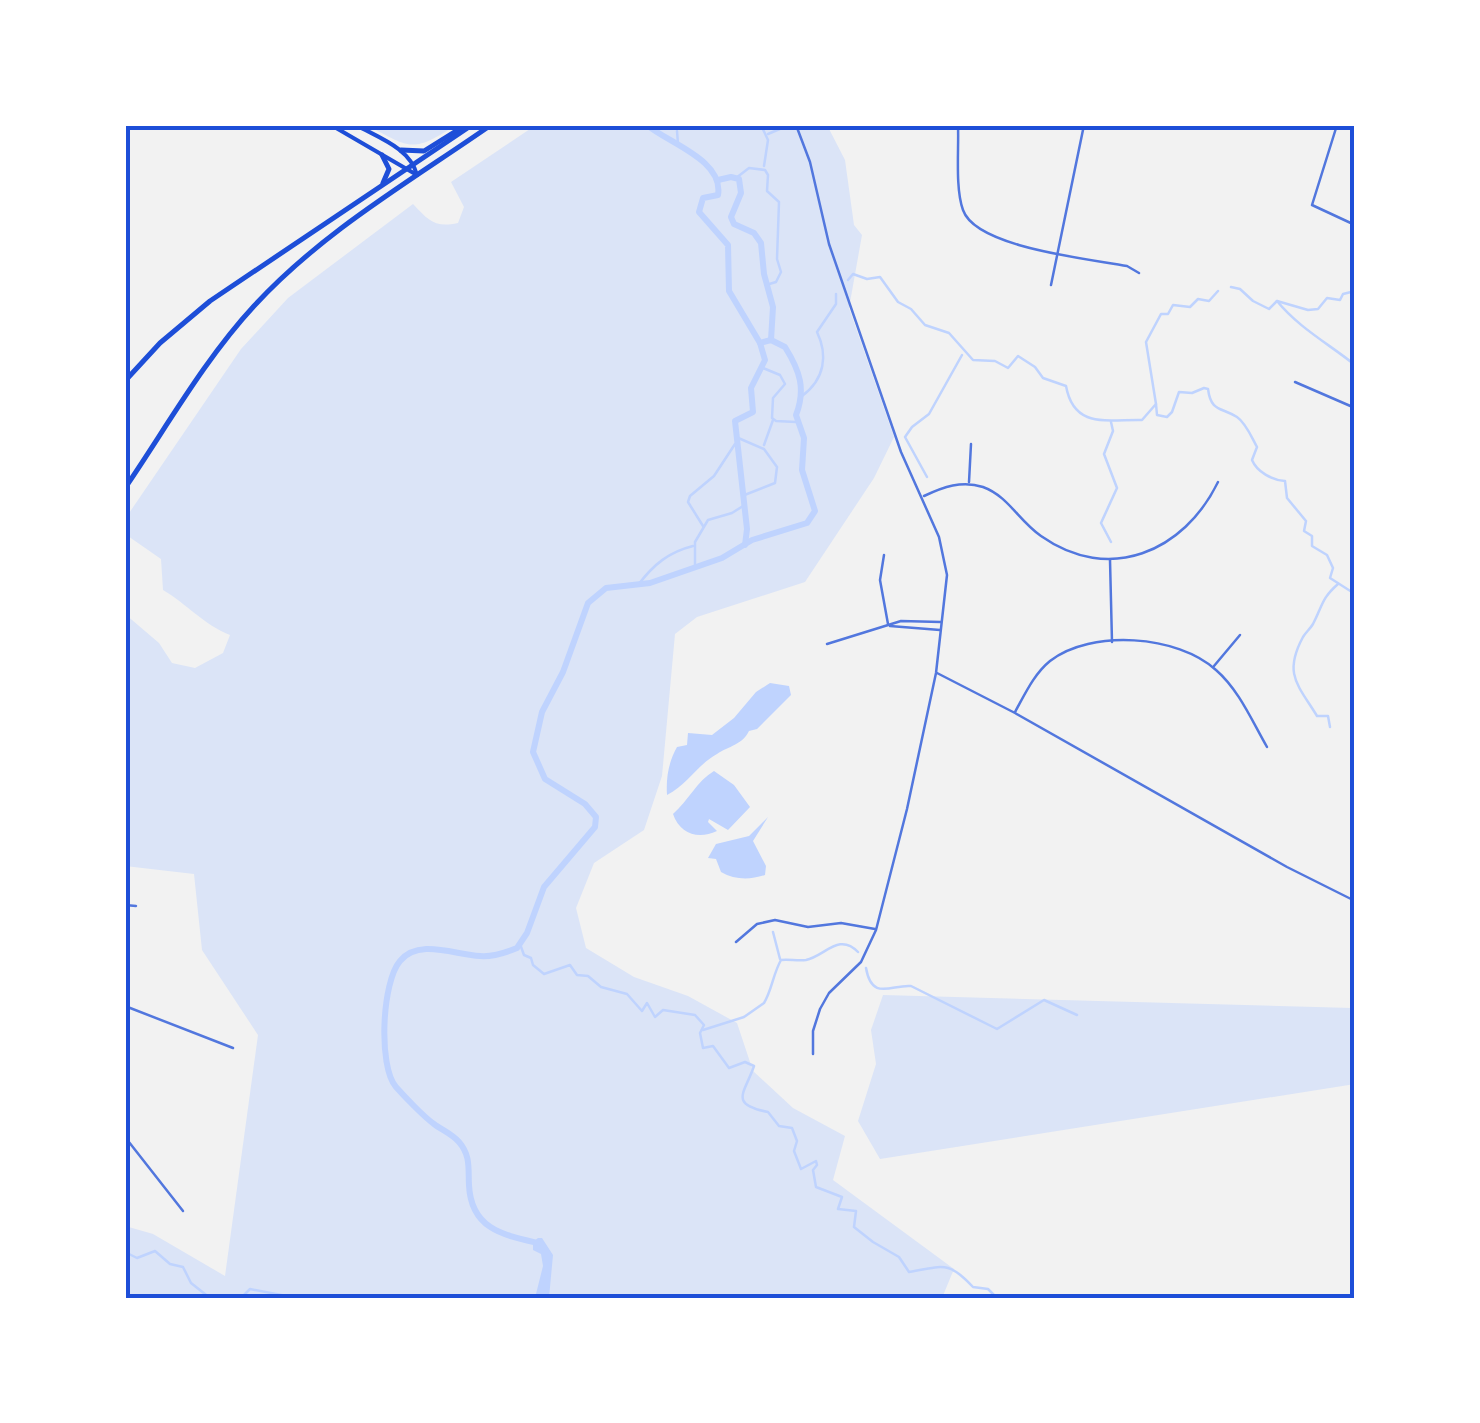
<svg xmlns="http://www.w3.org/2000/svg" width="1480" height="1423" viewBox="0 0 1480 1423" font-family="Inter,sans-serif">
<rect width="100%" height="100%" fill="#f2f2f2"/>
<g fill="#dbe4f7">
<path d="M367 125H456C413 153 411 149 367 125Z"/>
<path d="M536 125H827L845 160 854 225 862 235 849 308 894 437 874 478 805 582 697 617 675 634 662 776 644 830 594 863 576 908 586 948 634 977 688 996 737 1023 753 1071 793 1108 845 1136 833 1180 954 1269 942 1298H132L125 1293V1226L153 1234 225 1276 258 1035 202 950 194 874 125 866V614L159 643 172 663 195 668 223 653 230 635C204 625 187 604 163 590L161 559 125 534V519L241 349 288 298 413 204C429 221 435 228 458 223L464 207 451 182Z"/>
<path d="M883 995 1352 1008 1355 1011V1084L880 1159 858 1121 876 1064 871 1030Z"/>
</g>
<g fill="#bfd3fe">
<path d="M770 683 789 686 791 695 757 729 749 731C742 745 729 746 717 754 697 765 687 785 667 795 666 779 668 763 677 747L687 745 688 733 712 735 734 718 756 692Z"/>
<path d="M714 771 734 785 750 807 728 830 709 819 708 822 717 831C698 840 680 834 673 814 688 801 697 781 714 771Z"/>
<path d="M768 817 753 841 766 866 765 875C750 880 735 880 721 872L716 859 708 858 716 844 749 836Z"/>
<path d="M538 1238H542L553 1255 549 1298H535L543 1266 541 1254 533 1250V1242Z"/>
</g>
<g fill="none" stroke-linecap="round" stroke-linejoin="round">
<g stroke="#bfd3fe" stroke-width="2.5">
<path d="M669 125 677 129 683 125"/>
<path d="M761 125 768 140 764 166"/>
<path d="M677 131 678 144"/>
<path d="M768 134 789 125"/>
<path d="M736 178 749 168 765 170 768 175 767 191 779 202 777 259 781 272 776 282 766 285"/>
<path d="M848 280 853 274 867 279 880 277 898 302 911 309 925 325 949 333 973 360 995 361 1008 368 1018 356 1035 367 1043 378 1066 386C1074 430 1109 419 1142 420L1156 404 1146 342 1161 314H1168L1173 305 1190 307 1198 299 1209 301 1218 291"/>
<path d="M1231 287 1240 289 1253 301 1269 309 1277 301 1308 310 1318 309 1327 298 1340 300 1343 294 1355 291"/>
<path d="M1277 301C1299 328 1329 344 1355 365"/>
<path d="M763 368 780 375 785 384 773 398 772 418 776 421 796 422"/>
<path d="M802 396C825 379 828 355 817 332L836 304V294"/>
<path d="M1156 404 1157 415 1167 417 1172 412 1179 392 1192 393 1204 388 1208 389C1211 412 1221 407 1237 417 1246 423 1252 438 1257 447L1252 460C1257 472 1272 480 1285 481L1287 498 1306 521 1304 531 1312 536V546L1327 555 1333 568 1330 578 1355 594"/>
<path d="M1111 422 1113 431 1104 454 1117 488 1101 523 1111 542"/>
<path d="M736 437 764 449 777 467 775 483 742 496"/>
<path d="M764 445 773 420"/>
<path d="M927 477 905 437 912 427 929 414 962 355"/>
<path d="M703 526 688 502 690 496 714 476 735 444"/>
<path d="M695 565V542L708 520 732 513 743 506"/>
<path d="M638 585C654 564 669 552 693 546"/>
<path d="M1330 727 1328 716H1317C1298 685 1283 674 1303 637 1306 632 1310 629 1313 624 1323 605 1321 599 1338 584"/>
<path d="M773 932 780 959"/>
<path d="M520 944 524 955 531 958 533 965 544 974 570 965 577 975 588 976 601 987 627 994 642 1011 647 1003 655 1017 663 1010 695 1015 704 1025 700 1033 703 1048 713 1046 729 1068 745 1062 754 1066C745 1093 728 1104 768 1112L779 1126 792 1128 797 1141 794 1151 801 1169 816 1161 817 1165 813 1170 816 1187 842 1197 838 1209 856 1211 854 1227 873 1242 899 1257 909 1272C942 1267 947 1259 973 1287L988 1289 997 1298"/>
<path d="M866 968C872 1002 892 984 911 986L997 1029 1044 1000 1077 1015"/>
<path d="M703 1030 744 1017 764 1003C772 990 773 974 781 960 789 959 797 961 806 960 825 956 839 932 858 952"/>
<path d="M125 1252 137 1258 155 1251 170 1264 183 1267 191 1283 210 1298"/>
<path d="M241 1298 250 1289 297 1298"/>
</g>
<g stroke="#bfd3fe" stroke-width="6">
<path d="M718 180 731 177 739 179 741 193 731 217 734 224 754 233 761 243 764 274 773 307 771 340"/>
<path d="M745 545 747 529 735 421 753 412 751 388 765 360 760 343"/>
<path d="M538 1243C503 1235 471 1229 469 1185 468 1169 471 1156 459 1142 452 1134 442 1130 434 1124 424 1117 404 1096 396 1087 378 1066 382 982 400 961 419 938 455 955 480 956 493 957 505 953 517 948L527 933 544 887 595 827 596 817 585 804 545 779 533 752 542 712 563 672 588 603 606 588 650 583 722 558 752 540 807 523 815 511 802 470 804 438 796 415C806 389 800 371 785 347L771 340 760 343 729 291 728 245 699 212 703 198 718 195C724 160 668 143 647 125"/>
</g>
<g stroke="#5277de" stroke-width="2.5">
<path d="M796 125 810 162 829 244 901 452 939 537 947 575 936 673 907 809 876 930 861 962 829 993 820 1009 813 1031V1054"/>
<path d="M958 125C959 149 955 188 963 210 976 248 1091 259 1127 266L1139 273"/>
<path d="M1337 125 1312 205 1355 225"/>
<path d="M1051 285 1084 125"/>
<path d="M1295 382 1355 408"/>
<path d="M969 482 971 444"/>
<path d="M924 496C943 487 962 480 983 487 1008 496 1019 521 1041 536 1109 584 1184 552 1218 482"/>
<path d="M884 555 880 580 888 624"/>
<path d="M1110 560 1112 642"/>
<path d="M890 626 940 630"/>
<path d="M827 644 901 621 941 622"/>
<path d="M1214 666 1240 635"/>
<path d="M937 673 1015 713 1287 867 1355 901"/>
<path d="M1015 712C1025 694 1034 674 1050 661 1091 629 1178 635 1216 670 1239 690 1252 721 1267 747"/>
<path d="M125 905 136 906"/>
<path d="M736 942 757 924 775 920 808 927 841 923 875 929"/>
<path d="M125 1006 233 1048"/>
<path d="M125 1137 183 1211"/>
</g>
<g stroke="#1d4ed8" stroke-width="4">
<path d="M331 125 417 175"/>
<path d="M356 125C379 138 410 148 417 175"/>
</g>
<g stroke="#1d4ed8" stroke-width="5">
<path d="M401 150 424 151 464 126"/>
<path d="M382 155 389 169 383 183"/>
<path d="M125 381 160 343 210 301 472 125"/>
<path d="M125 488C166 428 204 360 254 306 322 232 409 182 491 125"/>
</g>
</g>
<rect width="1480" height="1423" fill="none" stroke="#ffffff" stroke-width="255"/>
<rect x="128" y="128" width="1224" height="1168" fill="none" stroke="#1d4ed8" stroke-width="4"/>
</svg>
